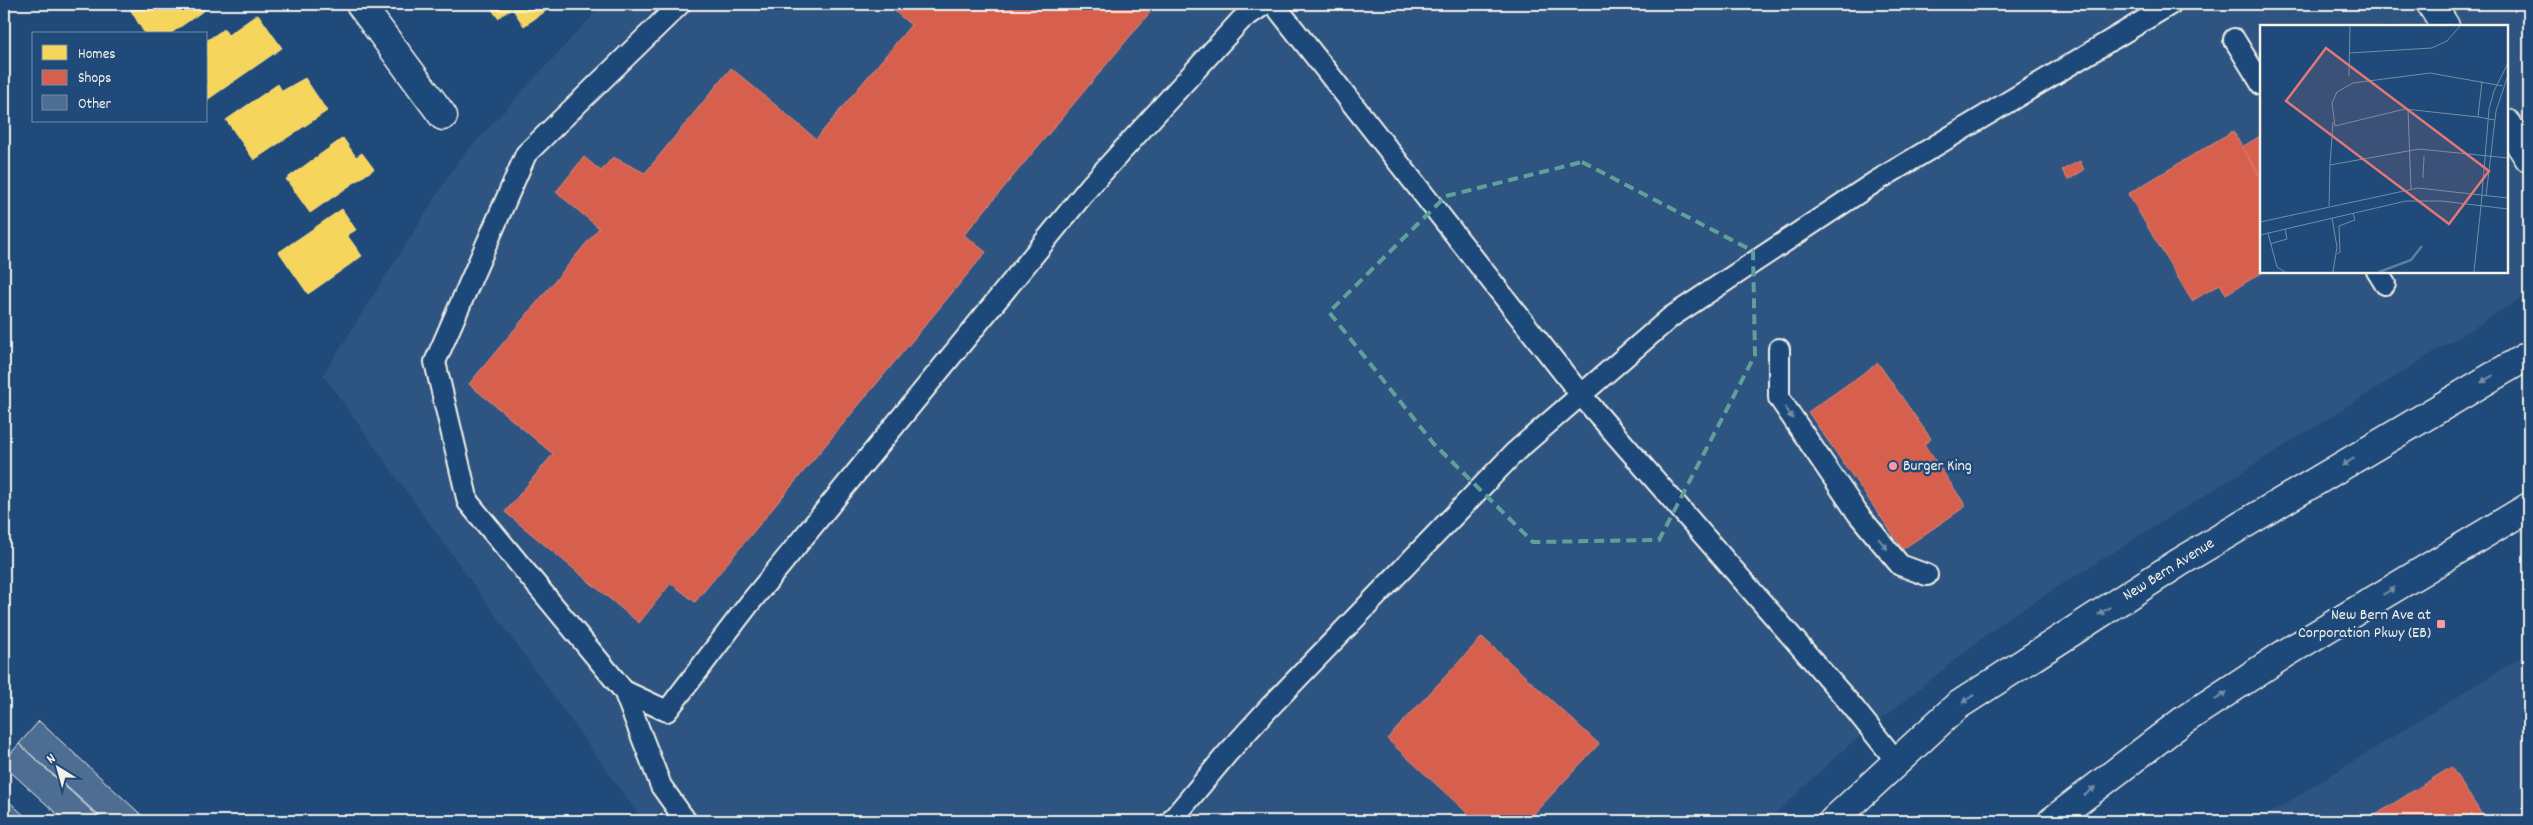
<svg xmlns="http://www.w3.org/2000/svg" width="2533" height="825" viewBox="0 0 2533 825" font-family="Dekko,sans-serif">
<rect width="100%" height="100%" fill="#1f4a7a"/>
<filter id="ink" filterUnits="userSpaceOnUse"><feTurbulence type="fractalNoise" baseFrequency=".02" numOctaves="2"/><feDisplacementMap in="SourceGraphic" scale="10" xChannelSelector="R" yChannelSelector="G"/><feConvolveMatrix kernelMatrix="1 2 1 2 8 2 1 2 1" color-interpolation-filters="sRGB"/></filter>
<g filter="url(#ink)">
<g fill="#2d5581" fill-rule="evenodd">
<path d="M603 4H2529V293L2005 620 1843 750 1768 821H643L323 375 459 160ZM2262 26H2507V271H2262Z"/>
<path d="M2529 652V821H2257Z"/>
</g>
<g fill="#f6d55c" stroke="#f5dd86">
<path d="M127 4H213L170 34H145Z"/>
<path d="M488 4H556L524 26 512 8 498 18Z"/>
<path d="M258 14 282 48 207 100 206 41 224 29 228 35Z"/>
<path d="M305 78 327 111 254 160 226 120 278 84 282 91Z"/>
<path d="M343 138 356 157 362 153 374 169 310 213 286 179Z"/>
<path d="M342 209 356 230 347 235 362 256 308 294 279 252Z"/>
</g>
<g fill="#d6604d" stroke="#df8c7c">
<path d="M886 4H1157L964 235 986 252 695 602 671 583 639 623 505 512 553 454 469 384 599 228 556 192 584 157 601 171 613 157 645 173 731 68 816 139 911 25Z"/>
<path d="M2233 131 2262 179V191L2260 192 2262 196V271H2265L2226 294 2220 284 2192 301 2128 194Z"/>
<path d="M2262 135V179L2242 147Z"/>
<path d="M2080 161 2084 170 2068 180 2062 170Z"/>
<path d="M1878 363 1931 439 1924 444 1966 506 1903 549 1808 412Z"/>
<path d="M1482 637 1599 744 1527 821H1476L1387 739Z"/>
<path d="M2451 767 2486 821H2366Z"/>
</g>
<g fill="#4d6e92" stroke="#f4f1e8">
<path d="M39 721 148 821H105L19 744Z"/>
<path d="M19 744 103 821H65L4 766V761Z"/>
<path d="M4 797 30 821H4Z"/>
</g>
<g fill="none" stroke-linecap="round" stroke-linejoin="round">
<defs>
<g id="lane">
<path d="M680 4 526 154 435 362 468 502 624 691 667 711 749 604 1090 186 1241 20 1265 4"/>
<path d="M1274 4 1581 395 1853 707 1897 762"/>
<path d="M2234 39 2262 85"/>
<path d="M2377 271 2385 284"/>
<path d="M1779 349V398L1858 514 1900 565 1927 575"/>
<path d="M624 691 661 786 686 821"/>
<path d="M1171 821 1226 755 1267 710 1515 452 1671 317 1875 182 2171 4"/>
</g>
<path id="street" d="M360 4 443 116"/>
<g id="secondary">
<path d="M2431 4 2445 26"/>
<path d="M2507 124 2529 158"/>
</g>
<g id="primary">
<path d="M1833 821 1957 706 2180 562 2529 355"/>
<path d="M2052 821 2184 720 2286 653 2529 507"/>
</g>
</defs>
<use href="#lane" stroke="#f4f1e8" stroke-width="24"/>
<use href="#street" stroke="#f4f1e8" stroke-width="31"/>
<use href="#secondary" stroke="#f4f1e8" stroke-width="31"/>
<use href="#primary" stroke="#f4f1e8" stroke-width="31"/>
<use href="#lane" stroke="#1f4a7a" stroke-width="20"/>
<use href="#street" stroke="#1f4a7a" stroke-width="28"/>
<use href="#secondary" stroke="#1f4a7a" stroke-width="28"/>
<use href="#primary" stroke="#1f4a7a" stroke-width="28"/>
</g>
<defs><path id="oneway-solid" d="M-6-.8H1V-3.2L6.5 0L1 3.2V.8H-6Z" transform="scale(1.25)"/></defs>
<g fill="#748da6">
<use href="#oneway-solid" transform="translate(2487 379) rotate(149)"/>
<use href="#oneway-solid" transform="translate(1789 413) rotate(56)"/>
<use href="#oneway-solid" transform="translate(2348 462) rotate(149)"/>
<use href="#oneway-solid" transform="translate(1883 544) rotate(50)"/>
<use href="#oneway-solid" transform="translate(2389 591) rotate(-31)"/>
<use href="#oneway-solid" transform="translate(2104 611) rotate(147)"/>
<use href="#oneway-solid" transform="translate(2221 696) rotate(-33)"/>
<use href="#oneway-solid" transform="translate(1968 699) rotate(147)"/>
<use href="#oneway-solid" transform="translate(2090 791) rotate(-37)"/>
</g>
</g>
<path fill="none" stroke="#5fa199" stroke-width="4" stroke-dasharray="10 6" stroke-linejoin="round" d="M1582 162 1753 251 1755 355 1659 540 1533 542 1434 444 1329 312 1446 196Z"/>
<g fill="#ff9aa2" stroke="#1f4a7a" stroke-width="2">
<circle cx="1893" cy="466" r="5"/>
<rect x="2436" y="619" width="10" height="10" rx="2.5"/>
</g>
<g text-anchor="middle" dominant-baseline="central" stroke-width="5" stroke-linejoin="round" paint-order="stroke">
<g font-size="16" fill="#f4f1e8" stroke="#1f4a7a" text-anchor="start">
<text x="1903" y="466">Burger King</text>
<text x="2431" y="615" text-anchor="end">New Bern Ave at<tspan x="2431" dy="18">Corporation Pkwy (EB)</tspan></text>
</g>
<g font-size="16" fill="#f4f1e8" stroke="#1f4a7a">
<text transform="translate(2169 570) rotate(-32)">New Bern Avenue</text>
</g>
</g>
<g transform="translate(2260 25)">
<rect width="248" height="248" fill="#1f4a7a"/>
<path fill="none" stroke="#627e9d" stroke-width="2.5" d="M119 247 151 235 162 221"/>
<path fill="none" stroke="#748da6" stroke-width="1" d="M89 28 172 23 187 16 201 0M89 51 90 0M222 56 218 92 235 95M148 84 151 164M218 92 145 84 75 101 72 78 77 67 93 58 170 48 243 61M70 140 73 97M163 153 164 131M226 171 236 86 248 50M69 181 70 140 159 124 248 133M221 181 229 84 234 66 248 38M72 193 77 222 73 247M0 197 158 163 248 173M8 208 17 242 25 247M0 210 146 176H182L248 184M10 219 27 214 25 204M77 229 80 227 79 201 95 195 93 188M214 247 221 181"/>
<path fill="#e27875" fill-opacity="0.15" stroke="#e27875" stroke-width="2.5" d="M66 23 229 146 189 199 26 76Z"/>
<rect width="248" height="248" fill="none" stroke="#f4f1e8" stroke-width="2.5"/>
</g>
<rect width="2533" height="825" fill="none" stroke="#1f4a7a" stroke-width="20"/>
<rect x="10" y="10" width="2513" height="805" fill="none" stroke="#f4f1e8" stroke-width="2" filter="url(#ink)"/>
<rect x="32" y="32" width="175" height="90" fill="#1f4a7a" stroke="#748da6"/>
<rect x="42" y="45" width="25" height="15" fill="#f6d55c" stroke="#748da6"/>
<text x="78" y="58" font-size="15" fill="#f4f1e8">Homes</text>
<rect x="42" y="70" width="25" height="15" fill="#d6604d" stroke="#748da6"/>
<text x="78" y="82" font-size="15" fill="#f4f1e8">Shops</text>
<rect x="42" y="95" width="25" height="15" fill="#4d6e92" stroke="#748da6"/>
<text x="78" y="108" font-size="15" fill="#f4f1e8">Other</text>
<g transform="translate(58 768) rotate(323)" stroke="#1f4a7a" stroke-width="4" paint-order="stroke">
<path d="M0-4L9 19L0 12L-9 19Z" fill="#f4f1e8"/>
<text y="-8" font-size="14" font-weight="bold" text-anchor="middle" fill="#f4f1e8">N</text>
</g>
</svg>
